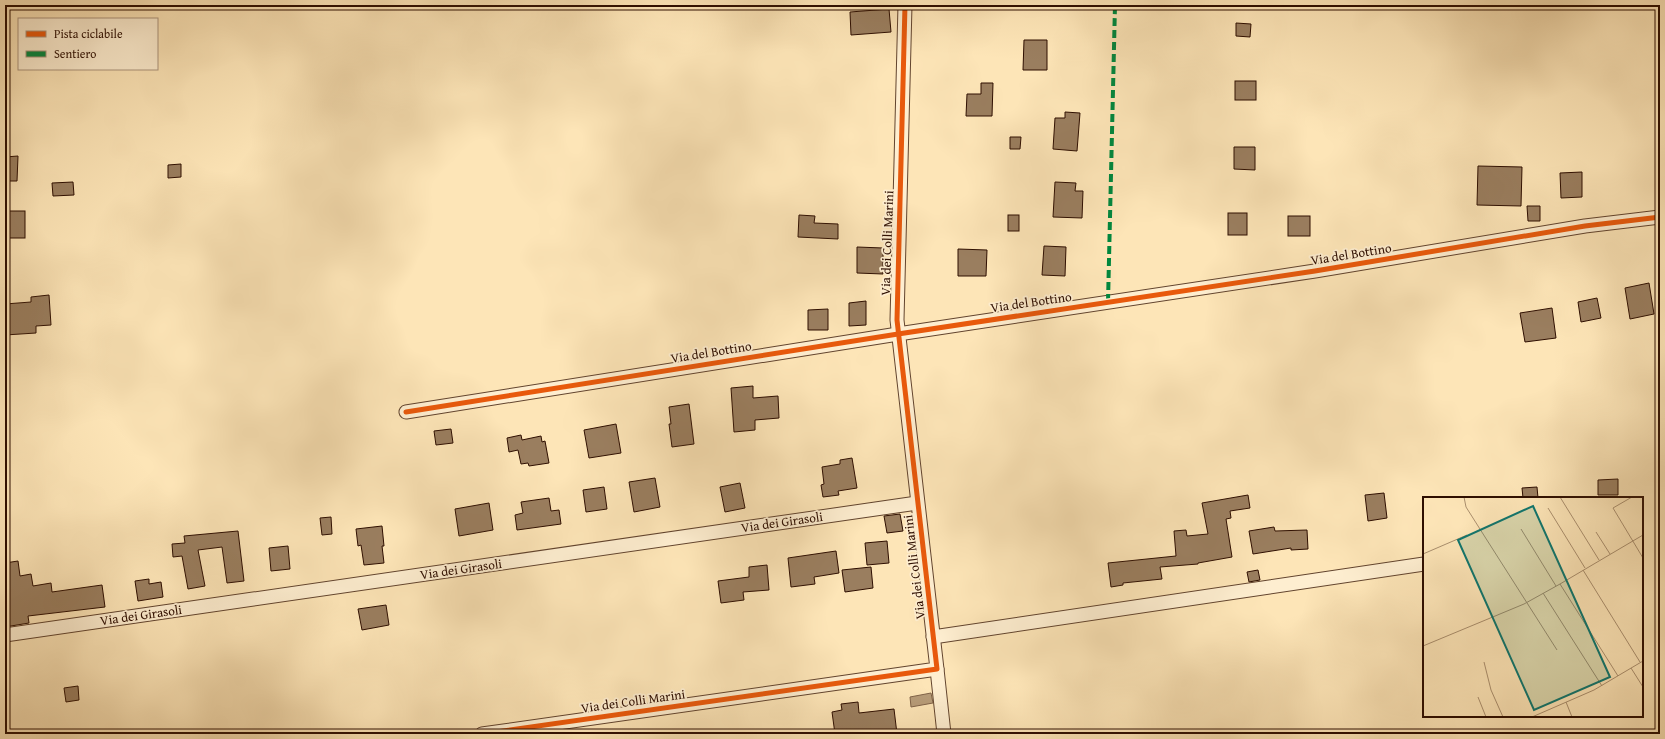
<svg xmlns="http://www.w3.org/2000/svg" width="1665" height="739" viewBox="0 0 1665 739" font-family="'Gentium Book Plus',serif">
<rect width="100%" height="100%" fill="#fde5b7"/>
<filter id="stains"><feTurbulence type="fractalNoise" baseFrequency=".005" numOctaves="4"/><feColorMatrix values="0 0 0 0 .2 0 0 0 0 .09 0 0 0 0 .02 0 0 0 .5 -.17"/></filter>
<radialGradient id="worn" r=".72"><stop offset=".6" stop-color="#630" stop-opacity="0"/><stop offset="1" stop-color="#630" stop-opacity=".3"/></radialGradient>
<path fill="#b79c79" stroke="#806349" d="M931 693 933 703 911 707 910 697Z"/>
<g fill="#9a7e5f" stroke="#2e0e00">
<path d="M889 9 891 32 851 35 850 12Z"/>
<path d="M1236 23 1251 24 1250 37 1236 36Z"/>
<path d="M1024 40H1047V70H1023Z"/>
<rect x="1235" y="81" width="21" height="19"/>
<path d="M981 83H993L992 116H966L967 94H981Z"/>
<path d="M1065 112 1080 113 1077 151 1053 149 1055 118H1065Z"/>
<path d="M1010 137H1021L1020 149H1010Z"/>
<path d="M1234 147H1255V170L1234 169Z"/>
<path d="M18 156 17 181H5V157Z"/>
<path d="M181 164V177L168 178V165Z"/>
<path d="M1478 166 1522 167 1521 206 1477 205Z"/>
<path d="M1582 172V197L1561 198 1560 173Z"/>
<path d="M73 182 74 195 53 196 52 183Z"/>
<path d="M1055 182 1076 183 1075 191H1083L1082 218 1053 217Z"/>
<path d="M1527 206H1540V221H1528Z"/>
<rect x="5" y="211" width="20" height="27"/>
<rect x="1228" y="213" width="19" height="22"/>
<path d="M799 215 815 216 814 223 838 224V239L798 237Z"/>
<rect x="1008" y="215" width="11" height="16"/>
<rect x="1288" y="216" width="22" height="20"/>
<path d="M1044 246 1066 247 1065 276 1042 275Z"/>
<path d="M857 247 883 248V274L857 273Z"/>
<path d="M958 249 987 250 986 276H958Z"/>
<path d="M1649 283 1654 314 1630 319 1625 288Z"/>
<path d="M49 295 51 325 36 326V333L5 335V304L31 302V297Z"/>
<path d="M1597 298 1601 318 1581 322 1578 302Z"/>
<path d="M866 301V325L849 326V303Z"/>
<path d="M1552 308 1556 338 1525 342 1520 313Z"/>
<path d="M828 309V330H808V310Z"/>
<path d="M753 386V398L778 396 779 418 755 420V430L734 432 731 388Z"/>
<path d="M689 404 694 444 672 447 669 424H671L669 407Z"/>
<path d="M616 424 621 453 589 458 584 430Z"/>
<path d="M451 429 453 443 436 445 434 431Z"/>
<path d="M521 435 522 440 541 436 542 442 545 441 549 463 529 466 528 463 521 464 518 450 509 452 507 438Z"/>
<path d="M852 458 857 488 838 491 839 495 823 497 821 485 824 484 822 467 840 464V460Z"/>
<path d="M655 478 660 507 634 512 629 482Z"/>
<path d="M1618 479V495H1598V480Z"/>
<path d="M740 483 745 508 725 512 720 487Z"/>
<path d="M604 487 607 509 586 512 583 490Z"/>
<path d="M1537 487 1538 498H1523L1522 488Z"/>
<path d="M1384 493 1387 518 1368 521 1365 495Z"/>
<path d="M1248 495 1250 508 1230 511 1231 518 1226 519 1232 557 1198 563V564L1160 567 1162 579 1123 583V585L1111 587 1108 563 1176 556 1174 531 1186 530 1187 536 1208 534 1202 503Z"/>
<path d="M549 498 551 511 559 510 561 524 517 530 515 515 523 513 521 502Z"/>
<path d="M489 503 493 530 459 536 455 509Z"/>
<path d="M900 514 903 531 887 533 884 516Z"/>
<path d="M331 517 332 534 322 535 320 518Z"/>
<path d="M382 526 384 546H382L384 563 364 565 361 545 358 546 356 529Z"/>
<path d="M1274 527 1275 531 1307 530 1308 549 1291 550V548L1253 554 1249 531Z"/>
<path d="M238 531 244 581 227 583 222 547 198 550 205 586 188 589 182 556 173 557 172 544 185 543 184 536Z"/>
<path d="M887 541 889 563 867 565 865 543Z"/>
<path d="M288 546 290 569 271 571 269 548Z"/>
<path d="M836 551 839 573 814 577 815 584 791 587 788 558Z"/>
<path d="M18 561 20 576 31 574 33 586 51 583 52 592 102 585 105 607 28 616 29 623 5 627V563Z"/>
<path d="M767 565 769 590 743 592 744 600 721 603 718 581 749 577V567Z"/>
<path d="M871 567 873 588 845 592 842 570Z"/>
<path d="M1258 570 1260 580 1249 582 1247 572Z"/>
<path d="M149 579V584L161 582 163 597 138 601 135 581Z"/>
<path d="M386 605 389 625 362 630 358 609Z"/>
<path d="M78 686 79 700 66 702 64 688Z"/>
<path d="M858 702 859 713 894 709 897 734H835L832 712 842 710 841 704Z"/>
</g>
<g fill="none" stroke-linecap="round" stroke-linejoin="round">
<defs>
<g id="minor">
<path d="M406 412 898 334 1315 271 1585 226 1660 217"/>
<path d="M5 635 917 503"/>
<path d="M933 637 1424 564"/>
<path d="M937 669 944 734"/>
<path d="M482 734 937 669 897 320 905 5"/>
</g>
</defs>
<use href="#minor" stroke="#62442e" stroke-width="15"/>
<use href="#minor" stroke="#feeed0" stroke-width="13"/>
<path stroke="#00873e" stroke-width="4" stroke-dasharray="8 4" stroke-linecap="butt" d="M1108 302 1115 5"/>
<defs>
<g id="cycleway">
<path d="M406 412 898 334 1315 271 1585 226 1660 217"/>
<path d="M482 734 937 669 897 320 905 5"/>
</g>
</defs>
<use href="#cycleway" stroke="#feeed0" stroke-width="8"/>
<use href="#cycleway" stroke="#e8590c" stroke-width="5"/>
</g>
<g text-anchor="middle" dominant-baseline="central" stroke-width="3.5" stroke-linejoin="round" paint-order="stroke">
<g font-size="13" fill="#2e0e00" stroke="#feeed0">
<text transform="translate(887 243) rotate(-88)">Via dei Colli Marini</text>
<text transform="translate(1351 254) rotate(-9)">Via del Bottino</text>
<text transform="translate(1031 302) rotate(-8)">Via del Bottino</text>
<text transform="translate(711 352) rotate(-9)">Via del Bottino</text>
<text transform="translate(782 522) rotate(-8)">Via dei Girasoli</text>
<text transform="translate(914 567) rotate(-97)">Via dei Colli Marini</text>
<text transform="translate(461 569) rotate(-8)">Via dei Girasoli</text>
<text transform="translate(141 615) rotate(-8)">Via dei Girasoli</text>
<text transform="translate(633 701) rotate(-8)">Via dei Colli Marini</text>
</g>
</g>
<g transform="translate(1423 497)">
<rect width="220" height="220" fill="#fde5b7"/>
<path fill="none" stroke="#aa8f6e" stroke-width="1" d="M41 0 43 10 62 40 134 153M137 0 176 63M209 0 190 11 220 61M125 11 162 71M98 32 133 89M173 35 187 57M0 57 44 38M160 73 217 165M137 87 220 38M120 96 179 189M0 149 101 107 137 87 195 179M61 165 68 193 80 220M208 171 220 190M55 200 63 220M143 205 149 220M109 220 171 193 220 164"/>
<path fill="#0f766e" fill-opacity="0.15" stroke="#0f766e" stroke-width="2" d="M110 9 187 180 111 213 35 43Z"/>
<rect width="220" height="220" fill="none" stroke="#2e0e00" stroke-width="2"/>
</g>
<rect width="1665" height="739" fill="none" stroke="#fde5b7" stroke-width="20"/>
<rect x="6" y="6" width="1653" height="727" fill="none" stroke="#2e0e00" stroke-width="2"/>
<rect x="10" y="10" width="1645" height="719" fill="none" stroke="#2e0e00"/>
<rect x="18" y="18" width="140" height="52" fill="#feeed0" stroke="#ab947d"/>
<rect x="26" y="31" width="20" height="6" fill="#e8590c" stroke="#ab947d"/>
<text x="54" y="38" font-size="12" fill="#2e0e00">Pista ciclabile</text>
<rect x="26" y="51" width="20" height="6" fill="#00873e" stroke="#ab947d"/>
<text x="54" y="58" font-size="12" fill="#2e0e00">Sentiero</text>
<rect width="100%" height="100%" filter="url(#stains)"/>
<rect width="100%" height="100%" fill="url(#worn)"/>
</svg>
